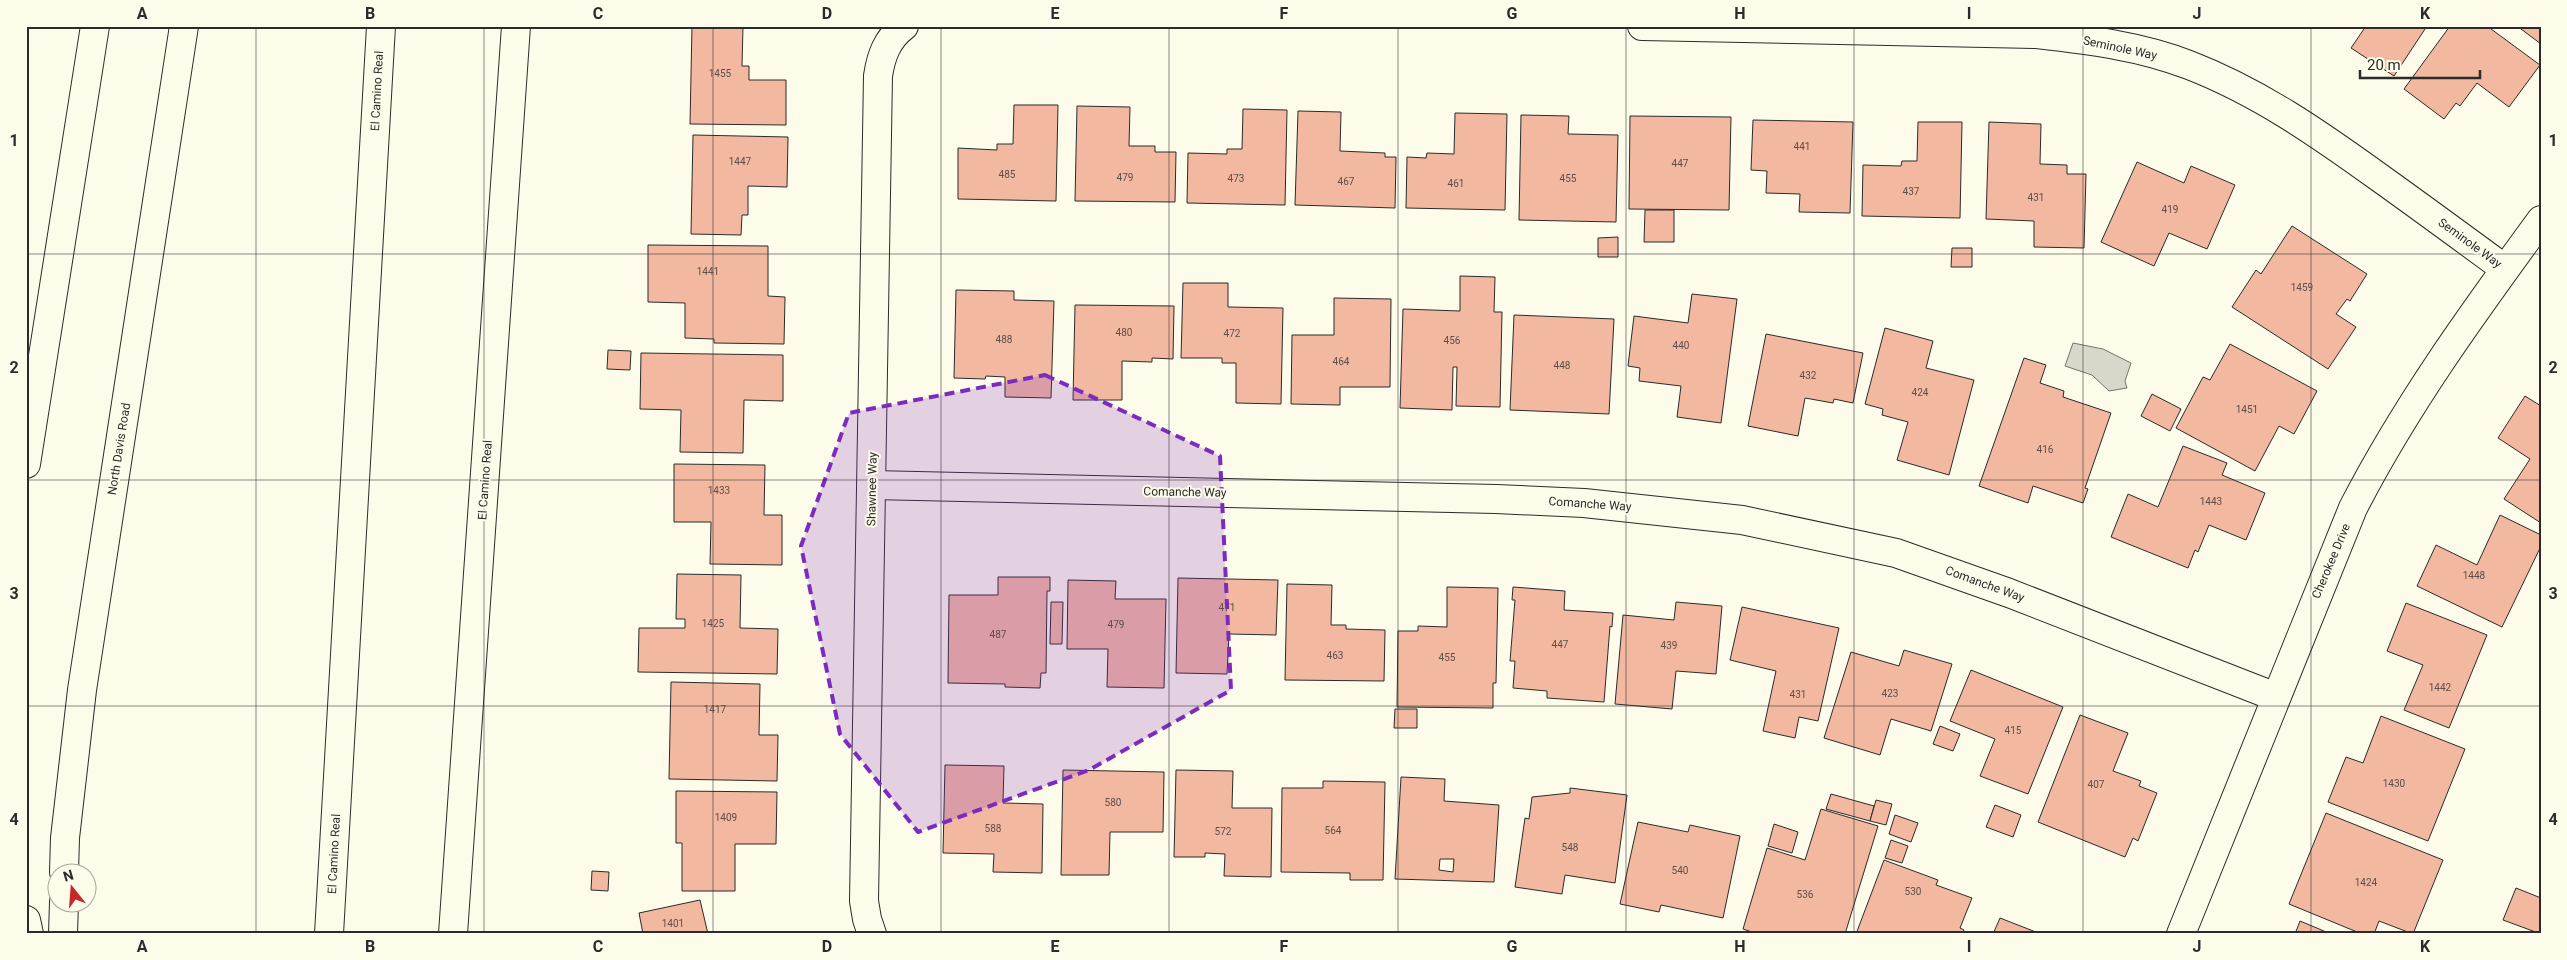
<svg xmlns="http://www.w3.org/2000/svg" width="2567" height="960" viewBox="0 0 2567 960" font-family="Roboto,sans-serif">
<rect width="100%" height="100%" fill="#fdfbea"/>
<path fill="#d8d7c9" stroke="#74746e" d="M2073 343 2103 349 2131 363 2125 381 2127 388 2109 391 2092 375 2065 366Z"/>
<g fill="#f2b8a0" stroke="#2b2b2b" fill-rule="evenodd">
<path d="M692 26H743L742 66H749V80H786V125L690 124Z"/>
<path d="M2366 26H2427L2394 76 2351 48Z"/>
<path d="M2450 26H2487L2540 65 2509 107 2477 83 2460 106 2456 103 2444 119 2404 89Z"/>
<path d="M2517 26H2541V44Z"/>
<path d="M1014 105H1058L1056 201 958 199V148L997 150V144H1013Z"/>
<path d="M1077 106 1130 107 1129 146H1155V152H1176L1175 202 1075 201Z"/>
<path d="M1243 109 1287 110 1285 205 1187 203 1188 153 1227 154V149H1242Z"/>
<path d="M1298 111 1341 112 1340 151 1385 153V157H1396L1395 208 1295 205Z"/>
<path d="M1455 113 1507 114 1505 210 1406 208 1407 157 1426 158 1427 153 1454 154Z"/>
<path d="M1521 115 1569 116 1568 134 1618 135 1616 222 1519 220Z"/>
<path d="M1630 116 1731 117 1729 210 1629 209Z"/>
<path d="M1753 120 1853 122 1850 213 1799 212 1800 194 1766 193 1767 171 1751 170Z"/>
<path d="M1918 122H1962L1960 218 1862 216 1863 165 1901 166 1902 161H1917Z"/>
<path d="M1989 122 2041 124 2040 164 2067 165V174H2086L2084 248 2034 247V221L1986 219Z"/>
<path d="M693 135 788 137 787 187 748 186V215H742L741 235 691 234Z"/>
<path d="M2137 162 2184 183 2191 166 2235 185 2207 249 2169 233 2154 266 2101 242Z"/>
<path d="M1645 210H1674V242H1644Z"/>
<path d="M2292 226 2367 274 2350 301 2347 299 2336 314 2356 327 2328 369 2232 307 2256 270 2261 274Z"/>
<path d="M1618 237V257H1598V238Z"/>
<path d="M648 245 768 246V296L785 297 784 344 714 343V339L685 338V303L648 302Z"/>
<path d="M1952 248H1972V267H1951Z"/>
<path d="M1460 276 1495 277 1494 312H1502L1500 407 1456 406 1457 367H1453L1452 410 1400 408 1403 309 1460 311Z"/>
<path d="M1183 283H1228V307L1283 308 1281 404 1236 403V363H1222V358H1181Z"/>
<path d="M956 290 1014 291V300L1054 301 1051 398 1005 397V377L986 376 985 379 954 378Z"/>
<path d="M1692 294 1737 299 1721 423 1677 417 1681 386 1639 381 1640 368 1628 366 1634 316 1688 323Z"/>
<path d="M1334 298 1391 299 1390 387H1340V405L1291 404 1292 335H1334Z"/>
<path d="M1075 305 1174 306 1173 359 1152 358V362L1122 361V400H1073Z"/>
<path d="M1514 315 1614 319 1609 414 1510 410Z"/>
<path d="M1885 328 1933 341 1926 368 1974 380 1949 475 1897 460 1908 422 1882 415 1883 409 1865 404Z"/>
<path d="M1766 334 1863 353 1853 403 1834 399 1833 403 1805 398 1798 436 1748 426Z"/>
<path d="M2230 344 2317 391 2294 434 2279 426 2255 471 2176 428 2203 377 2210 380Z"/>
<path d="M608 350 631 351 630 370 607 369Z"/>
<path d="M641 353 783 355V401L744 400 743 453 680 452 681 410 640 409Z"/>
<path d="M2024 358 2046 365 2040 383 2064 391 2063 397 2111 413 2085 488 2088 489 2083 503 2033 486 2028 503 1979 486Z"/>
<path d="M2152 394 2181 409 2170 431 2141 416Z"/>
<path d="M2525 396 2541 406V523L2504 499 2530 459 2498 438Z"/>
<path d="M2183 446 2227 463 2222 475 2265 493 2246 540 2209 525 2198 552 2195 550 2188 568 2111 537 2128 494 2158 507Z"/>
<path d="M674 464 765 465 764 515H782V565L710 564 711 522H674Z"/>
<path d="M2500 515 2541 535V546L2502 627 2417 586 2436 545 2477 565Z"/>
<path d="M677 574 741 575 740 628 778 629 777 674 638 672 639 628H685V619H676Z"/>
<path d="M998 577H1050V591H1047L1046 673H1041L1040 688 1005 687V684L948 683 949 595H998Z"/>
<path d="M1178 578 1278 580 1276 635 1229 634 1227 674 1176 673Z"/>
<path d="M1068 580 1116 581 1115 599H1166L1164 688 1107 687 1108 649H1067Z"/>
<path d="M1287 584 1332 585 1331 625H1346V629L1385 630 1384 681 1285 680Z"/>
<path d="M1447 587 1498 588 1496 683H1493V708L1397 707 1398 631H1418V626L1447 627Z"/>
<path d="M1513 587 1565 591 1564 610 1613 613 1612 627 1610 626 1604 702 1547 698V691L1513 688 1515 661H1510L1515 600H1512Z"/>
<path d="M1051 602H1063L1062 644H1050Z"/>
<path d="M1676 602 1722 606 1716 674 1676 671 1672 709 1615 704 1623 615 1674 620Z"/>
<path d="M2406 603 2487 635 2449 728 2404 710 2423 665 2387 651Z"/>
<path d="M1742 607 1839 628 1818 721 1799 717 1795 738 1763 731 1776 671 1730 660Z"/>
<path d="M1904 650 1952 664 1931 731 1891 719 1880 755 1824 738 1851 652 1899 666Z"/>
<path d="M1971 670 2063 707 2028 794 1980 776 1995 739 1950 721Z"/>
<path d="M671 682 760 684 759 735H778L777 781 669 779Z"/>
<path d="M1395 709H1417V728H1394Z"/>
<path d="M2080 715 2128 733 2113 771 2141 781 2139 786 2157 793 2138 841 2133 838 2125 857 2038 822Z"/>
<path d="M2381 716 2465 749 2428 841 2328 802 2346 757 2363 763Z"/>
<path d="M1940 726 1960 734 1953 751 1933 744Z"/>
<path d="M945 765 1004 766 1003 803 1043 804 1042 873 993 872 994 854 943 853Z"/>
<path d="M1063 770 1164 772 1163 832H1110L1109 875H1061Z"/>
<path d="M1176 770 1233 771 1232 808H1272L1271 877 1224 876 1225 854 1205 853V857H1174Z"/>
<path d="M1401 777 1445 779 1444 801 1499 805 1494 882 1395 879ZM1440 859H1454L1453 872 1439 870Z"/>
<path d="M1323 781 1385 782 1383 880H1350V873L1281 872 1282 788H1323Z"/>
<path d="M1570 788 1627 795 1615 883 1565 875 1562 894 1515 887 1525 818 1529 819 1532 797 1570 793Z"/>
<path d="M676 791 777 792 776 844H735V891H682V843H676Z"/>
<path d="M1831 794 1874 806 1870 821 1826 809Z"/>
<path d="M1876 800 1892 804 1886 825 1870 821Z"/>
<path d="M1995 805 2021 815 2013 837 1986 827Z"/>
<path d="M1821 809 1878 826 1845 934H1758L1743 929 1767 848 1805 860Z"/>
<path d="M2326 813 2443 860 2413 934 2379 921 2374 934H2362L2289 904Z"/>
<path d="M1895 815 1918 823 1911 842 1889 834Z"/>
<path d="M1638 822 1688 832 1690 825 1740 836 1723 918 1661 905 1659 912 1620 904Z"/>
<path d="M1774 824 1798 832 1792 853 1768 846Z"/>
<path d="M1891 840 1908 846 1902 863 1885 858Z"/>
<path d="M1884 860 1938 880 1936 885 1972 898 1960 928 1964 930 1962 934H1856Z"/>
<path d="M592 871 609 872 608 891 591 890Z"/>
<path d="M2516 888 2541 898V934L2503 920Z"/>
<path d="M700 900 708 934H643L639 913Z"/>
<path d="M2000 918 2041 934H1993Z"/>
<path d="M2300 921 2331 934H2295Z"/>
</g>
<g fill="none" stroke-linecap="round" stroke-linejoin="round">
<defs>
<g id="street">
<path d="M1642 26 2037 34C2089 40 2140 46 2189 65 2259 92 2319 134 2380 178 2422 208 2464 239 2505 269"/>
<path d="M872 485 1496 499 1584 503 1742 520 1896 553 2009 593 2276 697"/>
<path d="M872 934 867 919 864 901 878 76C881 56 887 39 904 26"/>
<path d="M2181 934 2353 508C2406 405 2473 313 2541 220"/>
</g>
<g id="secondary">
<path d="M26 464 95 26"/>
<path d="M64 872 65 838 82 690 184 26"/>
<path d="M26 920 29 934"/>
<path d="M63 934 64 902"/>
</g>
<g id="highway">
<path d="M329 934 381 26"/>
<path d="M453 934 516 26"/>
</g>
</defs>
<use href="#street" stroke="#2b2b2b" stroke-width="30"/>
<use href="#secondary" stroke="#2b2b2b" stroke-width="30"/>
<use href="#highway" stroke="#2b2b2b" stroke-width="30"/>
<use href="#street" stroke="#fdfbea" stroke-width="28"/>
<use href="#secondary" stroke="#fdfbea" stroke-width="28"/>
<use href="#highway" stroke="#fdfbea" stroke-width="28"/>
</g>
<path fill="#7b2cbf" fill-opacity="0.2" stroke="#7b2cbf" stroke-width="4" stroke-dasharray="10 6" stroke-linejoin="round" d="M1045 375 1220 456 1231 690 1089 770 918 832 840 734 801 546 849 413Z"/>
<path fill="none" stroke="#2b2b2b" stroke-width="1" stroke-opacity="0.55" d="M256 26V934M484 26V934M713 26V934M941 26V934M1169 26V934M1398 26V934M1626 26V934M1854 26V934M2083 26V934M2311 26V934M26 254H2541M26 480H2541M26 706H2541"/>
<g text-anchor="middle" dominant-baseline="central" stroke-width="4" stroke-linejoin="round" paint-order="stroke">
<g font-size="10" fill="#5d4e48">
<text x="720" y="73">1455</text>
<text x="1802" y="146">441</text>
<text x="740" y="161">1447</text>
<text x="1680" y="163">447</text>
<text x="1007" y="174">485</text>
<text x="1125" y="177">479</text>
<text x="1236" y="178">473</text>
<text x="1568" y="178">455</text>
<text x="1346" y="181">467</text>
<text x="1456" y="183">461</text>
<text x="1911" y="191">437</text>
<text x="2036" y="197">431</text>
<text x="2170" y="209">419</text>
<text x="708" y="271">1441</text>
<text x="2302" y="287">1459</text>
<text x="1124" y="332">480</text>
<text x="1232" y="333">472</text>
<text x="1004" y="339">488</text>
<text x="1452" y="340">456</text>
<text x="1681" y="345">440</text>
<text x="1341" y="361">464</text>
<text x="1562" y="365">448</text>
<text x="1808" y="375">432</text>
<text x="1920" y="392">424</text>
<text x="2247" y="409">1451</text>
<text x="2045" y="449">416</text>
<text x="719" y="490">1433</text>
<text x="2211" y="501">1443</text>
<text x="2474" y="575">1448</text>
<text x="1227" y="607">471</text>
<text x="713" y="623">1425</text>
<text x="1116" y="624">479</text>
<text x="998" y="634">487</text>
<text x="1560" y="644">447</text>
<text x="1669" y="645">439</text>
<text x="1335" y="655">463</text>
<text x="1447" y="657">455</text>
<text x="2440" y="687">1442</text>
<text x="1890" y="693">423</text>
<text x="1798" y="694">431</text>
<text x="715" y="709">1417</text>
<text x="2013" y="730">415</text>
<text x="2394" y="783">1430</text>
<text x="2096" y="784">407</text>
<text x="1113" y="802">580</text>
<text x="726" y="817">1409</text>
<text x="993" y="828">588</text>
<text x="1333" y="830">564</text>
<text x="1223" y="831">572</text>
<text x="1570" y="847">548</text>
<text x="1680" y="870">540</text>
<text x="2366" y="882">1424</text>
<text x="1913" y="891">530</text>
<text x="1805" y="894">536</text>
<text x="673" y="923">1401</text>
</g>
<g font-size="12" fill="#2b2b2b" stroke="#fdfbea">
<text transform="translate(2120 48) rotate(12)">Seminole Way</text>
<text transform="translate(377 91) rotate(-87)">El Camino Real</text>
<text transform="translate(2470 243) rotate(36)">Seminole Way</text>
<text transform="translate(119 449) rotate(-81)">North Davis Road</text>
<text transform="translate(485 480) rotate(-86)">El Camino Real</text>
<text transform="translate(872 489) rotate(-89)">Shawnee Way</text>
<text transform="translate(1185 492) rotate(1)">Comanche Way</text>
<text transform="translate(1590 504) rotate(4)">Comanche Way</text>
<text transform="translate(2331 561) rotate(-67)">Cherokee Drive</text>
<text transform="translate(1985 584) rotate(20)">Comanche Way</text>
<text transform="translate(334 854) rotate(-87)">El Camino Real</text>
</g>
</g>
<rect width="2567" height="960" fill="none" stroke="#fdfbea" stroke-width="55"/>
<g transform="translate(72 888) rotate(343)"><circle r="24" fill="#fdfbea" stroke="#a9a89e"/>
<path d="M0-4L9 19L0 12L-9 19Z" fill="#c62828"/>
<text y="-8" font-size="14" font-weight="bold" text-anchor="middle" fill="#2b2b2b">N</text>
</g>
<path d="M2360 70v8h120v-8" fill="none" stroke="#2b2b2b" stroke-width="2.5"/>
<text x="2367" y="70" font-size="15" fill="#2b2b2b" stroke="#fdfbea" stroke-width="4" paint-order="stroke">20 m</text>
<rect x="28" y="28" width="2512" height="904" fill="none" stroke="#2b2b2b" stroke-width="2"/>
<g font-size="16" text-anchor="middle" font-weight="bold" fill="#2b2b2b">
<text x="142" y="19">A</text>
<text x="370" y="19">B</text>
<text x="598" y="19">C</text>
<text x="827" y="19">D</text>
<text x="1055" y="19">E</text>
<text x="1284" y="19">F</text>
<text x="1512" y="19">G</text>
<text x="1740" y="19">H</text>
<text x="1969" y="19">I</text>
<text x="2197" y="19">J</text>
<text x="2425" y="19">K</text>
<text x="14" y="146">1</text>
<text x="2553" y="146">1</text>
<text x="14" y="373">2</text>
<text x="2553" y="373">2</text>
<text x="14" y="599">3</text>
<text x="2553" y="599">3</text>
<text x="14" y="825">4</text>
<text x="2553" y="825">4</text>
<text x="142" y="952">A</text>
<text x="370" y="952">B</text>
<text x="598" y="952">C</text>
<text x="827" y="952">D</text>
<text x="1055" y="952">E</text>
<text x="1284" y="952">F</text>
<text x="1512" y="952">G</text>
<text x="1740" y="952">H</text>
<text x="1969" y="952">I</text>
<text x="2197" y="952">J</text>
<text x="2425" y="952">K</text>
</g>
</svg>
